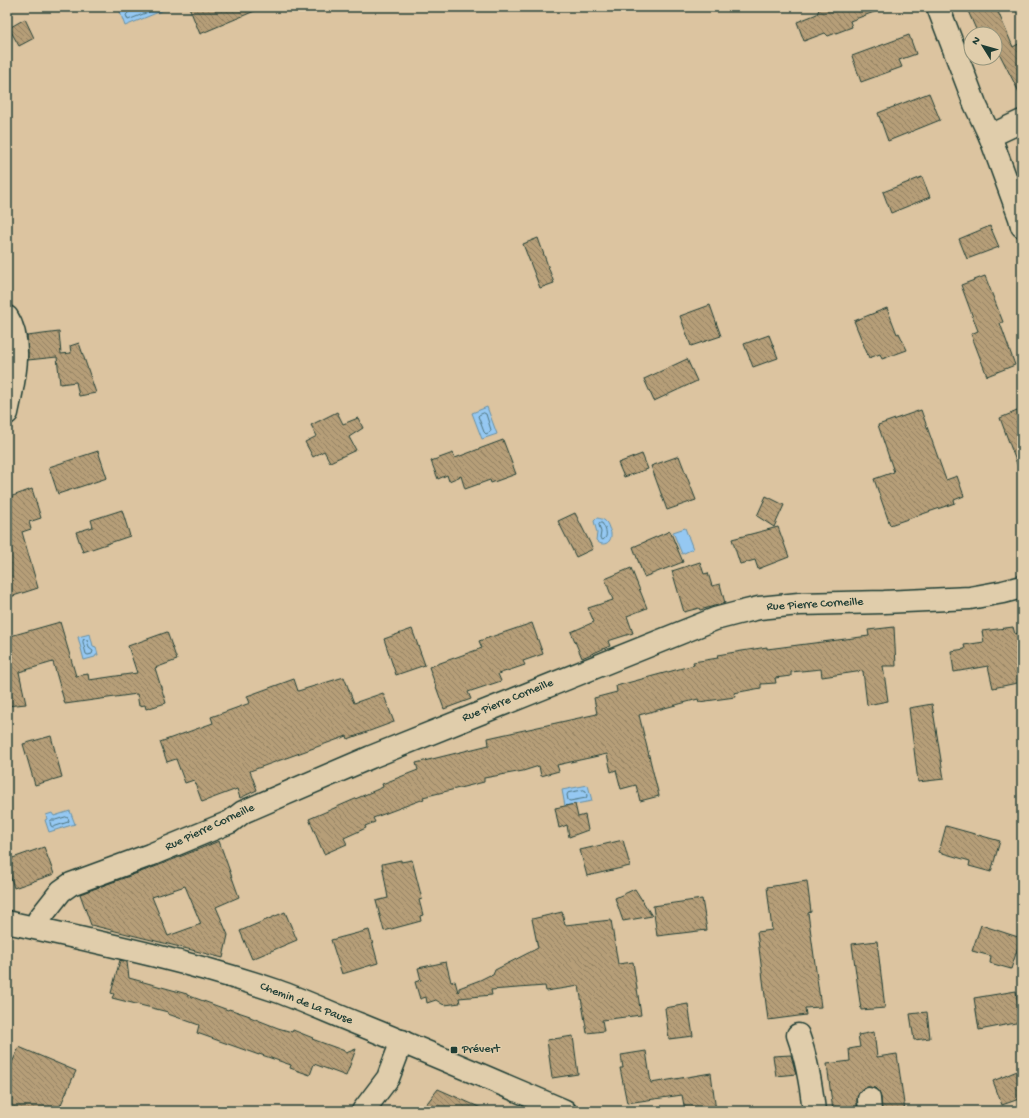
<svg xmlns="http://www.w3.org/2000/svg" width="1029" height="1118" viewBox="0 0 1029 1118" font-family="'Gochi Hand',sans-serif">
<defs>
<pattern id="building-back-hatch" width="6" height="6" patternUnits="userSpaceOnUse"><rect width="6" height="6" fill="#b69e78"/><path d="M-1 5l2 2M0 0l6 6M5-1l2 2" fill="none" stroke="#938263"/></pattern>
</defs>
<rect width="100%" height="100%" fill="#dcc4a0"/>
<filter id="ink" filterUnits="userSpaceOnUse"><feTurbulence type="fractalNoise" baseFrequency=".025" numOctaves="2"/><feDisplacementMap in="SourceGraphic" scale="8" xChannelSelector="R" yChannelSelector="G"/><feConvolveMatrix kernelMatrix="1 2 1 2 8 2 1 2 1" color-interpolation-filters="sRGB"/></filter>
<g filter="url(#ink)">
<g fill="#95c8f2" stroke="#6690a6">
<path d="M131 7H171L125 26 120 12Z"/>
<path d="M487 407 497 434 482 439 472 413Z"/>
<path d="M597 518C604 519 607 521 609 528 610 530 611 532 611 534 612 543 602 548 596 540L597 533 594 521Z"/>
<path d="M685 528 693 549 682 554 673 532Z"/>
<path d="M90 634 93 646 96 647 98 655H96L95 657 84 660 78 637Z"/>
<path d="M588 785 592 801 565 806 562 790Z"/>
<path d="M70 811 75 824 49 832 45 820 47 819 46 815 52 813 54 816Z"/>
</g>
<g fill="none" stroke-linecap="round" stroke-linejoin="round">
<g stroke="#4e7580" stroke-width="1">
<path d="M131 7 130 11 126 15 128 20 161 7"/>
<path d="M484 413 486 414 491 430 490 432 486 434 484 432 478 416 479 415Z"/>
<path d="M600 523H602C606 529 609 536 603 540L600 538 601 532 599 525Z"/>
<path d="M84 639 87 640 89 648 93 651 92 654 88 655 86 654 83 642Z"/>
<path d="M584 790 586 791 587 796 586 798 570 801 568 800 567 795 568 793Z"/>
<path d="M66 817 68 818 69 821 68 822 53 827 51 826 50 822 51 820H55Z"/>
</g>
</g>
<g fill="url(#building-back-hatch)" stroke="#1f3d34" fill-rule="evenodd">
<path d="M189 7H264L200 34Z"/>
<path d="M820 7H882V9L850 21 852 27 828 36 825 33 804 41 797 22 817 14Z"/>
<path d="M978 7H996L1013 47 1022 42V98L995 45V34H978L968 11Z"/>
<path d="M25 19 34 38 19 46 9 28Z"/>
<path d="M909 35 916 54 899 60 902 67 861 82 852 56Z"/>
<path d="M929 93 940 120 888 141 878 113Z"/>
<path d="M922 177 930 197 891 213 883 192Z"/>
<path d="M990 226 999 247 967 259 959 239Z"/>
<path d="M538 238 554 283 540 288 523 244Z"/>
<path d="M985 276 1003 322 1000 323 1015 365 987 376 971 334 978 331 961 285Z"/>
<path d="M710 305 721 336 691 346 680 316Z"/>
<path d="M887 308 897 334 899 333 907 350 882 359 880 354 869 358 854 321Z"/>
<path d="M59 332 61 354 71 353 70 346 79 343 96 393 79 396 76 382 60 384 57 357 28 360 27 336Z"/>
<path d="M769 335 778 358 753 367 744 344Z"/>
<path d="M687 359 697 381 654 401 644 379Z"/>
<path d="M1022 409V472H1020L1000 418Z"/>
<path d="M921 410 946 480 957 476 964 496 954 500 955 503 890 525 874 479 894 472 878 425Z"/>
<path d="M337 412 343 424 358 418 363 428 349 437 356 450 330 462 324 451 313 457 305 442 317 436 311 425Z"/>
<path d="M503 440 516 474 491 483 490 480 465 489 461 476 449 481 447 475 438 479 431 461 453 453 455 458Z"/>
<path d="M98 451 107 478 58 494 49 467Z"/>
<path d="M642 454 648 469 624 477 618 463Z"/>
<path d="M679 456 696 500 667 510 651 466Z"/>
<path d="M32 489 41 518 29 522 31 529 22 532 38 588 7 598V498Z"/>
<path d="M766 496 784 505 774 527 757 516Z"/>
<path d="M122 510 130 536 83 552 76 532 93 527 91 520Z"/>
<path d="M575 513 593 549 576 557 558 521Z"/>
<path d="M778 527 789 557 758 569 755 560 740 564 732 539Z"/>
<path d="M670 531 683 562 644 577 633 547Z"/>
<path d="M700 562 704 574 708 573 712 586 720 584 725 603 700 610 699 608 684 612 672 571Z"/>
<path d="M631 568 647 608 627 616 633 633 608 641 610 646 582 658 571 632 594 622 588 608 613 600 605 579Z"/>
<path d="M60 622 76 676 88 674 89 680 137 673 128 646 167 632 177 660 155 668 166 703 146 709 145 705 139 706 137 694 65 704 53 662 19 672 26 704 7 706V637Z"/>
<path d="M532 623 543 654 523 661 525 665 498 674 501 681 468 692 471 699 444 709 429 667 482 648 479 641Z"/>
<path d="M894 627 896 666H883L888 701 867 705 863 671 822 677 821 669 791 672V676L775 678 776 683 761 684V688L734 693 735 697 699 702 698 699 639 715 659 796 640 801 636 785 621 789 616 770 611 772 607 754 557 765 559 771 541 776 539 766 523 771 484 778V782L423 797 424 799 373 818 375 822 365 826 366 828 344 838 347 844 324 854 309 819 383 787 382 784 418 770 416 763 489 745 488 738 597 714 594 698 617 692 616 686 694 665 693 662 718 658 717 655 767 647V649L869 636 868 630Z"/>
<path d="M1013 627 1015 634 1022 632V682L993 688 988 666 954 672 951 651 965 649 964 645 984 642 982 631Z"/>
<path d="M412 629 425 665 396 675 384 639Z"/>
<path d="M344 677 354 703 383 693 394 722 348 739 347 736 250 771 257 790 240 798 237 789 202 802 194 780 185 783 176 759 167 762 160 742 213 723 211 717 250 703 247 696 294 679 298 691Z"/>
<path d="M932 704 944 779 918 782 909 708Z"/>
<path d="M51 736 62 777 35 785 23 744Z"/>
<path d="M575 804 578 817 585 815 588 830 569 837 567 825 559 828 555 808Z"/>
<path d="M946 826 1000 841 991 872 969 866 970 861 939 852Z"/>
<path d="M623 840 630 866 587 876 580 850Z"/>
<path d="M219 841 239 897 216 907 228 935 223 958 180 947 91 925 80 894 157 866ZM185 886 201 924 168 936 152 897Z"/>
<path d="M44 847 54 874 14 888 7 864V860Z"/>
<path d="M401 860V862L412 860 422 899 419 900 423 915 420 916 421 921 384 931 376 901 388 898 382 864Z"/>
<path d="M807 881 811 912 808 913 821 1007 805 1008 806 1015 768 1020 757 932 772 930 767 887Z"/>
<path d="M635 889 652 916 623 921 615 898Z"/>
<path d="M702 899 707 930 657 936 653 906Z"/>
<path d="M285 912 297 940 252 959 240 931Z"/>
<path d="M562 912 565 925 611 920 618 964 633 962 641 1015 602 1020 604 1031 587 1033 579 986 546 991 545 986 491 990 492 995 459 998 460 1003 445 1005 442 1004 436 1000 427 1003 426 997 420 999 415 982 421 980 418 968 446 962 451 982 455 981 458 992 459 991V988L480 980 490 975V976L493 975 495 970 538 948 532 919Z"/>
<path d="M981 925 1021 938 1011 969 990 963 991 956 972 951Z"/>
<path d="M369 930 378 963 342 974 331 940Z"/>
<path d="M877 941 885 1008 861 1010 852 944Z"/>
<path d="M120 960 127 962 129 978 187 994V995L228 1010 229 1009 250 1016V1017L278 1028 292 1032 293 1030 313 1038 312 1039 345 1051 346 1053 356 1049 346 1076 314 1064 310 1075 290 1068 291 1065 259 1054V1055L197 1033 199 1025 168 1014V1012L112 998 114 994 111 993Z"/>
<path d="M1016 991 1021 1022 979 1030 974 998Z"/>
<path d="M688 1004 693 1036 669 1039 665 1008Z"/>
<path d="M927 1012 930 1038 914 1040 910 1014Z"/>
<path d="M874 1032 877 1057 897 1054 905 1111H882L881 1098 879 1092 875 1088 868 1087 862 1089 858 1094 857 1100V1111H833L827 1064 850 1061 849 1049 860 1047 858 1035Z"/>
<path d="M573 1036 578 1074 552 1078 547 1040Z"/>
<path d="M19 1047 76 1071 58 1111H7V1074Z"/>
<path d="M646 1051 651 1083 711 1073 716 1111H685L682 1095 627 1103 620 1068H623L621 1055Z"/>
<path d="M791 1055 796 1074 776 1076 773 1056Z"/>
<path d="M1022 1069V1098L1002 1105 993 1081Z"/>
<path d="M438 1089 488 1111H421Z"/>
</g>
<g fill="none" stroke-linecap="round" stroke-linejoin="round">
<defs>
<g id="street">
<path d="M938 7 975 104 990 136 1020 218 1022 226"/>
<path d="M990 136 1022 121"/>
<path d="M7 317C24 343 13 384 7 413"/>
<path d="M798 1035C807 1060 811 1084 814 1111"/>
<path d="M869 1099 870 1111"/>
<path d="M363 1111 388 1078 402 1041"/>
</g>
<g id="secondary">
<path d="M7 922C98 942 189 961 277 991 305 1001 333 1014 361 1025 430 1053 497 1082 565 1111"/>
<path d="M37 928 39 919 61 891 71 884 150 855 230 822 243 812 371 757 715 619 738 613 759 608 799 604 884 602 970 598 1003 592 1022 587"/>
</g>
</defs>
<use href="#street" stroke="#1f3d34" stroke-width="25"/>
<use href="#secondary" stroke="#1f3d34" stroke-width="25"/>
<use href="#street" stroke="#e0cdab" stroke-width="22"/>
<use href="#secondary" stroke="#e0cdab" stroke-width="22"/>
</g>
</g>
<rect fill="#1f3d34" stroke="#e0cdab" stroke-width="1.5" x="450" y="1046" width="8" height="8" rx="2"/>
<g text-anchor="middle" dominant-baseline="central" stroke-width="3" stroke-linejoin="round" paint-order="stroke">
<g font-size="12" fill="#1f3d34" stroke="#e0cdab">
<text transform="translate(815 605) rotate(-3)">Rue Pierre Corneille</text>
<text transform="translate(508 701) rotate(-22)">Rue Pierre Corneille</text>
<text transform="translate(210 828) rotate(-25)">Rue Pierre Corneille</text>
<text transform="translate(306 1004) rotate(21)">Chemin de La Pause</text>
</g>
<g font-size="12" fill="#1f3d34" stroke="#e0cdab" text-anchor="start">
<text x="462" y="1050">Prévert</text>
</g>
</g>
<rect width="1029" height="1118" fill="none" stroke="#e0cdab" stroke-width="24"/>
<rect x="12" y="12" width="1005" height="1094" fill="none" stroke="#1f3d34" stroke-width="1.5" filter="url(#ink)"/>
<g transform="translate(983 46) rotate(307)"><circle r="19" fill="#e0cdab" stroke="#93937b"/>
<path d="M0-3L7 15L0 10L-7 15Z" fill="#1f3d34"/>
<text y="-6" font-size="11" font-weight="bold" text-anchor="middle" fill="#1f3d34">N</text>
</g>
</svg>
